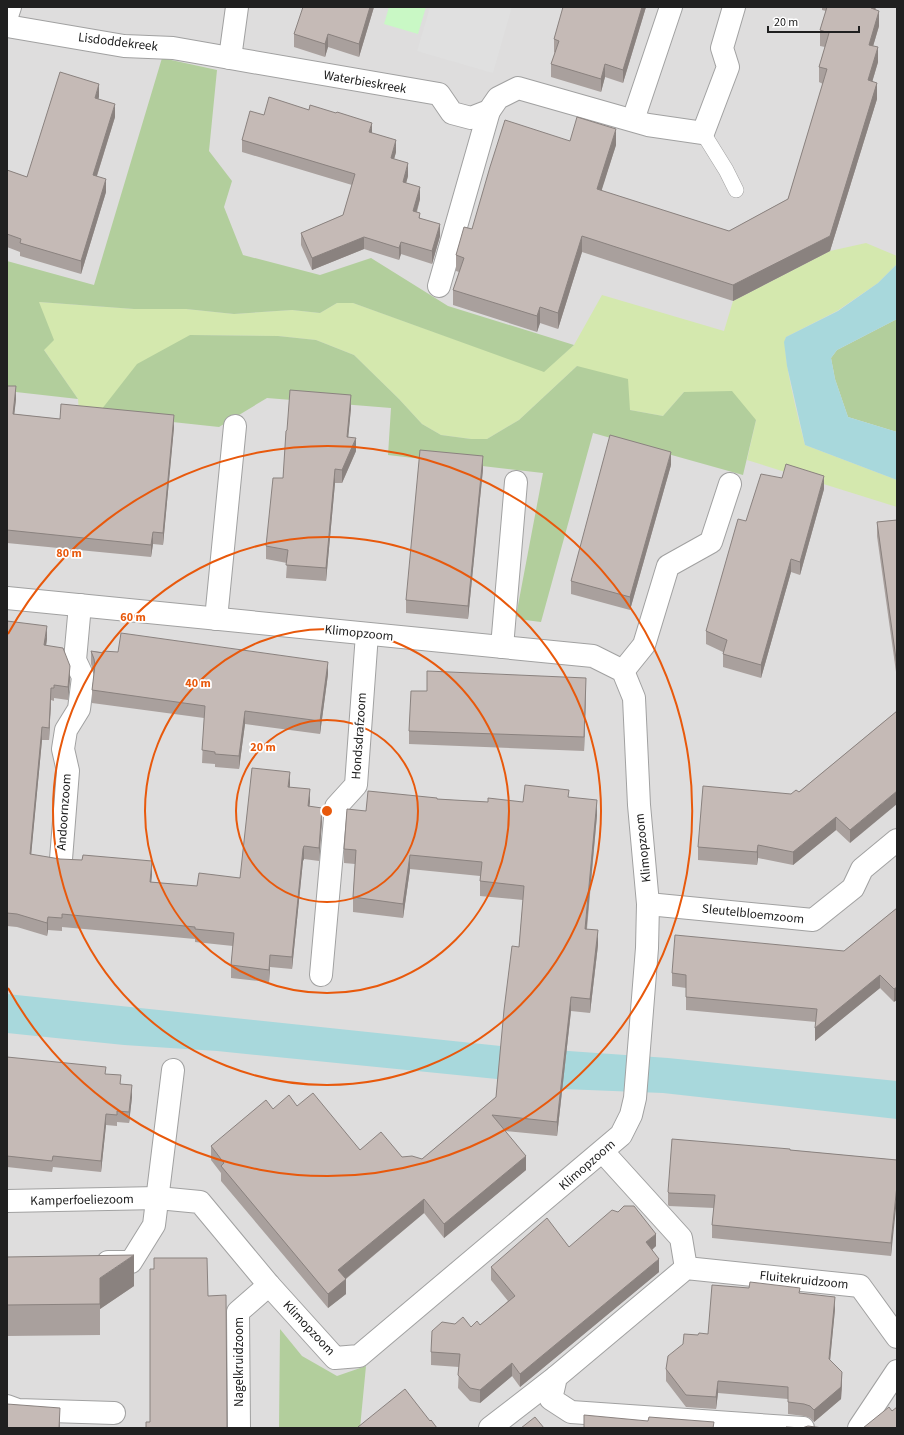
<svg xmlns="http://www.w3.org/2000/svg" width="904" height="1435" viewBox="0 0 904 1435" font-family="'Source Sans 3',sans-serif">
<rect width="100%" height="100%" fill="#f0ebe6"/>
<rect fill="#dedddd" x="7" y="7" width="890" height="1421"/>
<path fill="#d4e8ae" d="M866 243 897 256V264L878 283 837 311 786 337C781 354 800 424 805 445L897 480V507L747 460 756 420 684 392 663 416 630 410 577 366 519 420 487 439H471L441 435 422 424 399 399 354 355 316 340 278 336 190 335 98 414 79 411 78 399 44 350 39 302 134 309H186L234 314 292 310 320 313 337 303H353L544 371 574 345 602 295 724 331 733 301 830 251Z"/>
<g fill="#b2ce9c">
<path d="M162 58 217 70 209 151 232 181 224 207 243 255 320 275 371 258 448 306 574 345 544 372 353 303H337L320 313 292 310 234 314 186 309H134L39 302 54 340 44 350 78 399 7 391V261L94 285Z"/>
<path d="M897 319V432L848 417 835 379 831 358 837 350Z"/>
<path d="M190 335 278 336 316 340 354 355 399 399 422 424 441 435 471 439H487L519 420 577 366 628 379 630 410 663 416 684 392 732 391 756 420 743 475 593 433 541 622 525 620 516 616 543 473 388 455 391 408 267 398 219 427 98 414 137 364Z"/>
<path d="M280 1329 302 1356 337 1376 366 1366 360 1428H279Z"/>
</g>
<path fill="#c9f8c5" d="M389 7H426L418 34 384 24Z"/>
<path fill="#e0e0e0" d="M430 7H512L493 73 417 51Z"/>
<g fill="#a8d8dc">
<path d="M897 264V319L837 350 831 358 835 379 848 417 897 432V480L805 445 787 366 784 342 786 337 838 311 878 283Z"/>
<path d="M7 994 510 1047 507 1080 217 1051 124 1045 7 1033Z"/>
<path d="M540 1049 668 1058 897 1081V1119L663 1093 538 1088Z"/>
</g>
<g fill="none" stroke-linecap="round" stroke-linejoin="round">
<defs>
<path id="service" d="M703 133 726 170 736 190"/>
<g id="minor">
<path d="M7 16 10 7"/>
<path d="M7 26 124 46 173 48 230 58 439 94 452 113 471 118 489 111 498 98 518 88 648 125 703 133 728 67 722 48 734 7"/>
<path d="M230 58 237 7"/>
<path d="M633 120 671 7"/>
<path d="M439 286 489 111"/>
<path d="M7 598 593 656 623 671 634 698 639 805 648 904 647 948 635 1098 631 1115 621 1135 359 1356 335 1358 269 1285 200 1202 158 1198 7 1201"/>
<path d="M216 619 235 426"/>
<path d="M502 647 516 482"/>
<path d="M623 671 644 645 668 566 711 542 730 484"/>
<path d="M61 859 68 771 63 749 66 730 79 709 83 677 75 660 80 605"/>
<path d="M648 904 813 920 853 888 862 869 897 840"/>
<path d="M321 975 336 807 356 785 367 634"/>
<path d="M603 1152 681 1238 686 1268"/>
<path d="M108 1262H131L154 1225 173 1070"/>
<path d="M7 1406 18 1410 114 1413"/>
<path d="M239 1428 238 1312 269 1285"/>
<path d="M490 1428 556 1377"/>
<path d="M803 1428 571 1412 551 1399 556 1377 686 1268 860 1286 897 1337"/>
<path d="M859 1428 897 1371"/>
</g>
</defs>
<use href="#service" stroke="#a1a1a1" stroke-width="16"/>
<use href="#minor" stroke="#a1a1a1" stroke-width="24"/>
<use href="#service" stroke="#fff" stroke-width="15"/>
<use href="#minor" stroke="#fff" stroke-width="22"/>
</g>
<g fill="#a9a09d">
<path d="M374 7 359 57 328 47 325 57 294 47V34Z"/>
<path d="M646 7 623 83 605 77 601 92 551 77V64L555 53 554 52V39Z"/>
<path d="M822 7H876L875 9 879 26 873 46 878 62 872 82 877 99 830 251 733 301 582 252 558 329 540 323 537 332 453 305V290L459 272 456 271V255L472 229 570 141 616 145 601 191 729 231 788 199 823 84 819 82V67L825 47 820 46V30L826 11 822 10Z"/>
<path d="M99 97 98 99 115 117 97 176 106 192 81 274 20 256V252L7 247V170L27 177Z"/>
<path d="M309 110 372 133 396 152 394 159 408 176 406 183 420 199 417 212 420 218 440 236 432 264 401 254 399 260 364 249 312 270 301 245V233L343 215 352 185 242 152V140L264 115Z"/>
<path d="M7 386 16 399 14 414 60 419 174 427 163 545 153 544 151 557 7 543Z"/>
<path d="M351 408 348 437 356 451 342 483H335L326 581 286 578 287 563 266 559V546L283 478 287 430Z"/>
<path d="M671 465 630 610 571 594V581Z"/>
<path d="M483 469 468 619 406 613V600Z"/>
<path d="M824 489 800 575 791 572 761 678 723 667V652L706 644V631L746 521Z"/>
<path d="M897 520V679L877 536V522Z"/>
<path d="M7 621 47 639 46 646 70 679 68 700 54 698V701L51 700 49 740H42L31 855 152 874 151 882 197 886 240 878 290 785 289 787 310 802 309 806 322 821 319 861 304 859 303 861 292 969 270 967 269 982 231 978V965L233 946 195 942V939L62 927V931L48 930 47 936 17 927 7 926Z"/>
<path d="M91 651 328 674 320 734 245 724 239 769 215 767V764L202 763 204 718 92 703V690L94 673 91 664Z"/>
<path d="M586 691 584 751 409 744V731Z"/>
<path d="M897 711 850 843 836 830 793 865 758 858 757 865 698 860V847L791 794 799 792Z"/>
<path d="M569 797 597 815 587 929 598 945 590 1013 571 1011 557 1136 505 1131 526 1170 444 1238 424 1213 346 1279V1294L328 1308 221 1181V1173L211 1160V1146L273 1109 297 1106 360 1150 402 1157 422 1159 496 1097 519 947 523 900 480 896V876L410 869 403 918 353 912V897L355 864 344 863V849L366 811 437 799 488 802H523Z"/>
<path d="M897 908 894 1002 880 988 815 1041 816 1022 686 1010V988L672 986V973L844 951Z"/>
<path d="M7 1057 106 1074 121 1084 132 1097 129 1123 117 1122V1126L106 1125 101 1172 53 1167 52 1172 7 1167Z"/>
<path d="M790 1150 897 1160 891 1256 712 1238V1225L714 1208 669 1206 668 1205V1192Z"/>
<path d="M656 1246 652 1250 659 1272 520 1387 512 1376 480 1403 470 1401 458 1388 459 1367 431 1365V1352L471 1327 480 1325 508 1301 491 1280V1267L569 1247Z"/>
<path d="M7 1257 134 1286 100 1309V1335L7 1336Z"/>
<path d="M800 1293 835 1309 830 1360 842 1384 841 1399 814 1422 810 1418 804 1416 788 1414V1399L718 1393 716 1409 686 1407 666 1381V1369L698 1335 708 1334Z"/>
</g>
<g fill="#8a827f">
<path d="M370 7H374L359 57V44Z"/>
<path d="M642 7H646L623 83V70Z"/>
<path d="M871 7H876L871 24Z"/>
<path d="M879 11V26L869 60V45Z"/>
<path d="M328 34V47L325 57V44Z"/>
<path d="M878 47V62L868 96V80Z"/>
<path d="M605 64V77L601 92V79Z"/>
<path d="M877 83V99L830 251 733 301V285Z"/>
<path d="M99 84V97L95 111V98Z"/>
<path d="M115 104V117L93 188V175Z"/>
<path d="M372 123V135L369 132Z"/>
<path d="M616 129V145L597 205V189Z"/>
<path d="M396 140V152L391 170V158Z"/>
<path d="M408 163V176L403 194V182Z"/>
<path d="M106 179V192L81 274V261Z"/>
<path d="M420 187V199L413 223V211Z"/>
<path d="M440 224V236L432 264V251Z"/>
<path d="M582 236V252L558 329V313Z"/>
<path d="M364 237V249L312 270V258Z"/>
<path d="M401 242V254L399 260V248Z"/>
<path d="M540 307V323L537 332V316Z"/>
<path d="M16 386V399L13 426V414Z"/>
<path d="M351 395V408L347 450V437Z"/>
<path d="M174 415V427L163 545V533Z"/>
<path d="M356 438V451L342 483V470Z"/>
<path d="M671 452V465L630 610V597Z"/>
<path d="M483 456V469L468 619V606Z"/>
<path d="M335 469V483L326 581V568Z"/>
<path d="M824 476V489L800 575V562Z"/>
<path d="M153 532V544L151 557V545Z"/>
<path d="M791 559V572L761 678V665Z"/>
<path d="M47 626V639L44 658V645Z"/>
<path d="M328 662V674L320 734V721Z"/>
<path d="M70 666V679L68 700V687Z"/>
<path d="M586 678V691L584 751V737Z"/>
<path d="M51 688V700L49 740V728Z"/>
<path d="M245 711V724L239 769V756Z"/>
<path d="M42 727V740L30 867V854Z"/>
<path d="M290 772V785L288 800V787Z"/>
<path d="M310 789V802L308 819V806Z"/>
<path d="M897 791V804L850 843V830Z"/>
<path d="M597 800V815L585 944V929Z"/>
<path d="M322 808V821L319 861V848Z"/>
<path d="M836 817V830L793 865V852Z"/>
<path d="M758 845V858L757 865V852Z"/>
<path d="M304 846V859L303 861 292 969V957L303 849Z"/>
<path d="M410 855V869L403 918V904Z"/>
<path d="M152 861V874L150 895V882Z"/>
<path d="M48 917V930L47 936V923Z"/>
<path d="M598 930V945L590 1013V999Z"/>
<path d="M270 955V967L269 982V970Z"/>
<path d="M880 975V988L815 1041V1028Z"/>
<path d="M897 987V1000L894 1002V989Z"/>
<path d="M571 997V1011L557 1136V1122Z"/>
<path d="M132 1085V1097L129 1123V1112Z"/>
<path d="M106 1114V1125L101 1172V1161Z"/>
<path d="M526 1156V1170L444 1238V1224Z"/>
<path d="M897 1185V1199L891 1256V1243Z"/>
<path d="M424 1199V1213L338 1285V1270Z"/>
<path d="M656 1234V1246L646 1255V1242Z"/>
<path d="M134 1255V1286L100 1309V1278Z"/>
<path d="M659 1259V1272L520 1387V1374Z"/>
<path d="M346 1279V1294L328 1308V1294Z"/>
<path d="M835 1297V1309L829 1371V1359Z"/>
<path d="M512 1363V1376L480 1403V1390Z"/>
<path d="M842 1372V1384L841 1399 814 1422V1410Z"/>
<path d="M718 1381V1393L716 1409V1397Z"/>
<path d="M60 1408V1428H59Z"/>
</g>
<g fill="#c5bab6" stroke="#8a827f">
<path d="M303 7H370L359 44 328 34 325 44 294 34Z"/>
<path d="M563 7H642L623 70 605 64 601 79 551 64 559 41 554 39Z"/>
<path d="M827 7H871V8L879 11 869 45 878 47 868 80 877 83 830 236 733 285 582 236 558 313 540 307 537 316 453 290 464 258 456 255 464 227 472 229 490 167 505 120 570 141 577 117 616 129 597 189 729 231 788 199 827 69 819 67 829 33 820 30Z"/>
<path d="M60 72 99 84 95 98 115 104 93 175 106 179 81 261 20 243 21 239 7 234V170L27 177Z"/>
<path d="M269 97 309 110 310 105 336 113 337 112 372 123 369 132 396 140 391 158 408 163 403 182 420 187 413 211 420 213 419 218 440 224 432 251 401 242 399 248 364 237 312 258 301 233 343 215 355 174 242 140 250 111 264 115Z"/>
<path d="M7 386H16L13 414 60 419 61 404 174 415 163 533 153 532 151 545 7 530Z"/>
<path d="M290 390 351 395 347 437 356 438 342 470 335 469 326 568 286 565 288 550 266 546 273 478H283L286 431 287 430Z"/>
<path d="M610 435 671 452 630 597 571 581Z"/>
<path d="M420 450 483 456 468 606 406 600Z"/>
<path d="M786 464 824 476 800 562 791 559 761 665 723 654 727 640 706 631 738 519 746 521 761 474 782 478Z"/>
<path d="M897 520V666L877 522Z"/>
<path d="M7 621 47 626 44 645 63 648 70 666 68 687 54 685V688H51L49 728 42 727 30 854 60 859 82 860 83 855 152 861 150 882 197 886 199 873 240 878 252 768 290 772 288 787 310 789 308 806 322 808 319 848 304 846 303 849 292 957 270 955 269 970 231 965 234 933 195 929V927L62 914V918L48 917 47 923 17 914 7 913Z"/>
<path d="M121 633 328 662 320 721 245 711 239 756 215 754V752L202 750 205 706 92 690 95 665 94 659 91 651 103 653V651L118 652Z"/>
<path d="M427 671 586 678 584 737 409 731 411 691H427Z"/>
<path d="M897 711V791L850 830 836 817 793 852 758 845 757 852 698 847 703 786 791 794 796 790 799 792Z"/>
<path d="M525 785 569 790 568 797 597 800 585 929 598 930 590 999 571 997 557 1122 492 1115 526 1156 444 1224 424 1199 338 1270 346 1279 328 1294 221 1166 224 1163 211 1146 266 1100 273 1109 289 1095 297 1106 313 1093 360 1150 381 1132 402 1157 412 1156 422 1159 496 1097 504 1010 512 946 519 947 524 886 480 881 482 862 410 855 403 904 353 897 356 850 344 849 347 809 366 811 368 791 437 798V799L488 802V798L523 802Z"/>
<path d="M897 908V987L894 989 880 975 815 1028 817 1009 686 997V975L672 973 675 935 844 951Z"/>
<path d="M7 1057 106 1067 105 1074 121 1075 120 1084 132 1085 129 1112 117 1111V1115L106 1114 101 1161 53 1156 52 1161 7 1156Z"/>
<path d="M672 1139 790 1149V1150L897 1160V1185L891 1243 712 1225 715 1195 669 1193 668 1192Z"/>
<path d="M624 1206H634L656 1234 646 1242 659 1259 520 1374 512 1363 480 1390 470 1388 458 1375 460 1354 431 1352 432 1331 442 1322 455 1324 463 1317 471 1327 477 1321 480 1325 515 1296 491 1267 547 1218 569 1247 612 1210 618 1212Z"/>
<path d="M134 1255 100 1278V1304L7 1305V1257Z"/>
<path d="M154 1258H207L208 1296 226 1295 227 1428H146V1422H150V1269H154Z"/>
<path d="M750 1282 800 1288 799 1293 835 1297 829 1359 842 1372 841 1387 814 1410 810 1406 804 1404 788 1402V1387L718 1381 716 1397 686 1395 666 1369 668 1356 683 1344 684 1334 698 1335 699 1333 708 1334 712 1285 749 1288Z"/>
<path d="M405 1389 430 1421 431 1420 437 1428H359L358 1427Z"/>
<path d="M7 1404 60 1408 59 1428H7Z"/>
<path d="M889 1407 892 1411 897 1407V1428H863Z"/>
<path d="M584 1415 648 1421 649 1417 714 1422 713 1428H584Z"/>
<path d="M535 1417 544 1428H521Z"/>
<path d="M808 1426 823 1428H786V1427L802 1428Z"/>
</g>
<g fill="none" stroke="#e8590c" stroke-width="2">
<circle cx="327" cy="811" r="91"/>
<circle cx="327" cy="811" r="182"/>
<circle cx="327" cy="811" r="274"/>
<path d="M8 634A365 365 0 1 1 8 988"/>
</g>
<g text-anchor="middle" dominant-baseline="central" stroke-width="3.5" stroke-linejoin="round" paint-order="stroke">
<g font-size="13" fill="#202020" stroke="#fff">
<text transform="translate(118 42) rotate(7)">Lisdoddekreek</text>
<text transform="translate(365 82) rotate(10)">Waterbieskreek</text>
<text transform="translate(359 633) rotate(6)">Klimopzoom</text>
<text transform="translate(359 736) rotate(-86)">Hondsdrafzoom</text>
<text transform="translate(64 812) rotate(-86)">Andoornzoom</text>
<text transform="translate(643 848) rotate(-96)">Klimopzoom</text>
<text transform="translate(753 914) rotate(6)">Sleutelbloemzoom</text>
<text transform="translate(587 1165) rotate(-41)">Klimopzoom</text>
<text transform="translate(82 1200) rotate(-1)">Kamperfoeliezoom</text>
<text transform="translate(804 1280) rotate(6)">Fluitekruidzoom</text>
<text transform="translate(309 1328) rotate(47)">Klimopzoom</text>
<text transform="translate(239 1362) rotate(-90)">Nagelkruidzoom</text>
</g>
</g>
<circle cx="327" cy="811" r="6" fill="#e8590c" stroke="#fff" stroke-width="2"/>
<g font-size="12" text-anchor="middle" font-weight="bold" fill="#e8590c" stroke="#fff" stroke-width="3.5" stroke-linejoin="round" paint-order="stroke">
<text x="69" y="557">80 m</text>
<text x="133" y="621">60 m</text>
<text x="198" y="687">40 m</text>
<text x="263" y="751">20 m</text>
</g>
<rect width="904" height="1435" fill="none" stroke="#202020" stroke-width="16"/>
<path d="M768 26v6h91v-6" fill="none" stroke="#202020" stroke-width="2"/>
<text x="774" y="26" font-size="12" fill="#202020" stroke="#ffffff" stroke-width="3" paint-order="stroke">20 m</text>
</svg>
